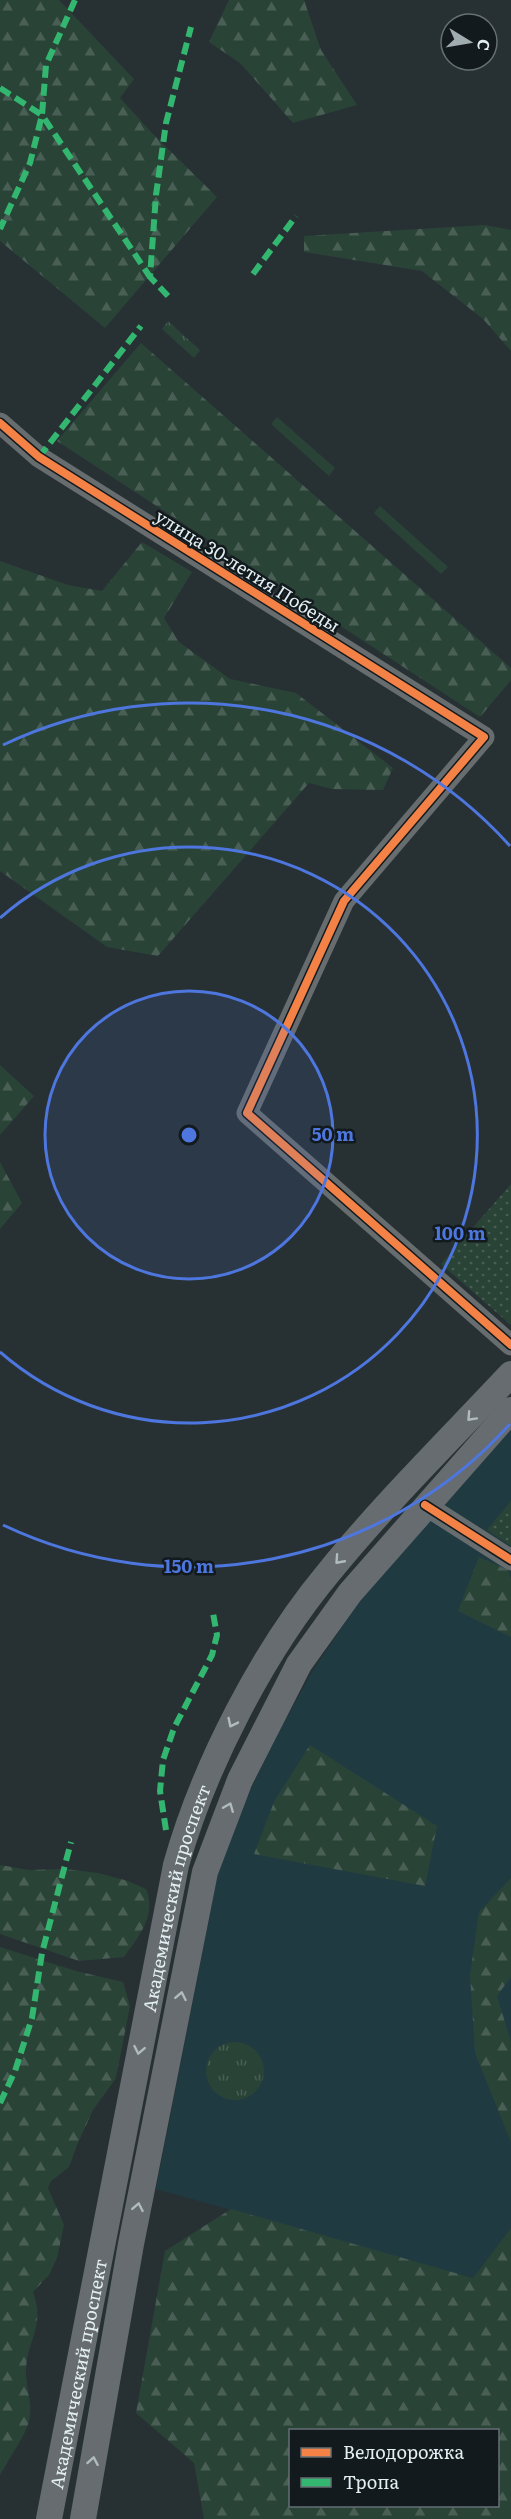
<svg xmlns="http://www.w3.org/2000/svg" width="511" height="2519" viewBox="0 0 511 2519" font-family="Literata,serif">
<defs>
<pattern id="grass-tufts" width="24" height="20" patternUnits="userSpaceOnUse" patternTransform="scale(1.5)"><rect width="24" height="20" fill="#2a4337"/><path d="M3 7l-1-3M5 7V3M7 7l1-3M15 17l-1-3M17 17v-4M19 17l1-3" fill="none" stroke="#495e54"/></pattern>
<pattern id="forest-firs" width="22" height="20" patternUnits="userSpaceOnUse" patternTransform="scale(1.5)"><rect width="22" height="20" fill="#2a4337"/><path d="M5 1l3.5 6h-7zM16 11l3.5 6h-7z" fill="#495e54"/></pattern>
<pattern id="park-dots" width="8" height="8" patternUnits="userSpaceOnUse" patternTransform="scale(1.5)"><rect width="8" height="8" fill="#2a4337"/><path d="M2 2h.1M6 6h.1" fill="none" stroke="#495e54" stroke-width="1.8" stroke-linecap="round"/></pattern>
</defs>
<rect width="100%" height="100%" fill="#273134"/>
<path fill="#203a41" d="M511 1427V2228L473 2278 156 2189 218 1873 230 1833 276 1737 312 1672 358 1603Z"/>
<g fill="url(#grass-tufts)">
<path d="M168 321 200 350 194 358 162 329Z"/>
<path d="M277 417 335 468 329 476 271 424Z"/>
<path d="M380 506 448 567 441 574 374 513Z"/>
<circle cx="235" cy="2071" r="29"/>
</g>
<g fill="url(#forest-firs)" fill-rule="evenodd">
<path d="M0 0H59L134 79 120 98 152 133 217 197 105 328 0 241Z"/>
<path d="M229 0H304L321 50 357 105 293 123 240 63 209 42Z"/>
<path d="M485 225 511 230V351L483 319 422 271 304 252V236Z"/>
<path d="M141 343 511 668V680L480 717 57 441Z"/>
<path d="M142 542 192 572 164 618 179 642 230 679 296 693 393 768 383 790 332 789 309 783 158 956 107 947 0 871V561L68 585 102 591Z"/>
<path d="M0 1065 34 1096 0 1135Z"/>
<path d="M0 1162 22 1203 0 1229Z"/>
<path d="M479 1557 508 1570 511 1579V1637L458 1611Z"/>
<path d="M310 1745 437 1826 425 1886 254 1854 274 1802Z"/>
<path d="M0 1865 29 1870 65 1869 98 1873 128 1881 146 1889C157 1915 139 1936 124 1957L79 1961 0 1934Z"/>
<path d="M511 1878V1977L497 1996 511 2042V2142L475 2053 470 1975 479 1912Z"/>
<path d="M0 1947 76 1971 123 1982 130 2006 116 2078 93 2110 77 2145 69 2167 51 2181 48 2188 64 2225 57 2258 49 2275 33 2292C46 2327 26 2340 26 2372 26 2391 35 2408 27 2427 21 2443 8 2459 0 2475Z"/>
<path d="M231 2209 473 2278 511 2228V2519H204L194 2463 136 2413 165 2251ZM290 2430H498V2506H290Z"/>
</g>
<g fill="url(#park-dots)">
<path d="M511 1184V1325L441 1264Z"/>
<path d="M511 1501V1546L487 1530Z"/>
</g>
<g fill="none" stroke-linecap="round" stroke-linejoin="round">
<g stroke="#676c6e" stroke-width="21">
<path d="M0 423 39 457 484 737 344 901 247 1113 511 1345"/>
<path d="M425 1505 511 1560"/>
</g>
<g stroke="#666c70" stroke-width="26">
<path id="s1" d="M49 2519 176 1865C204 1766 263 1651 329 1572 385 1503 450 1439 511 1374"/>
<path d="M83 2519 131 2244 205 1872 240 1780 299 1664 350 1593 511 1410"/>
</g>
<g stroke="#33b770" stroke-width="6" stroke-dasharray="12 6" stroke-linecap="butt">
<path d="M75 0 46 65 42 115 150 277"/>
<path d="M0 88 42 115 30 163 0 229"/>
<path d="M253 274 296 216"/>
<path d="M168 296 150 277 156 195 166 123 191 27"/>
<path d="M39 457 141 326"/>
<path d="M166 1830 160 1791 163 1760 174 1728 212 1655 217 1635 213 1613"/>
<path d="M0 2103 15 2071 32 2018 42 1953 71 1842"/>
</g>
<defs>
<g id="cycleway">
<path d="M0 423 39 457 484 737 344 901 247 1113 511 1345"/>
<path d="M425 1505 511 1560"/>
</g>
</defs>
<use href="#cycleway" stroke="#121a1d" stroke-width="11"/>
<use href="#cycleway" stroke="#f48246" stroke-width="8"/>
</g>
<defs><path id="oneway-chevron" d="M-2-3.5L2.5 0L-2 3.5" fill="none" stroke-width="1.6" stroke-linecap="round" stroke-linejoin="round" transform="scale(1.5)"/></defs>
<g stroke="#b1bbbf">
<use href="#oneway-chevron" transform="translate(471 1417) rotate(133)"/>
<use href="#oneway-chevron" transform="translate(339 1560) rotate(132)"/>
<use href="#oneway-chevron" transform="translate(232 1723) rotate(116)"/>
<use href="#oneway-chevron" transform="translate(229 1807) rotate(-68)"/>
<use href="#oneway-chevron" transform="translate(181 1996) rotate(-79)"/>
<use href="#oneway-chevron" transform="translate(139 2050) rotate(101)"/>
<use href="#oneway-chevron" transform="translate(138 2207) rotate(-79)"/>
<use href="#oneway-chevron" transform="translate(93 2461) rotate(-80)"/>
</g>
<circle cx="189" cy="1135" r="144" fill="#4e76df" fill-opacity=".12"/>
<g fill="none" stroke="#4e76df" stroke-width="3">
<circle cx="189" cy="1135" r="144"/>
<path d="M0 918A288 288 0 1 1 0 1352"/>
<path d="M510 1424A432 432 0 0 1 3 1525M3 745A432 432 0 0 1 510 846"/>
</g>
<g text-anchor="middle" dominant-baseline="central" stroke-width="5" stroke-linejoin="round" paint-order="stroke">
<g font-size="18" fill="#e3eff3" stroke="#121a1d">
<text transform="translate(248 570) rotate(32)">улица 30-летия Победы</text>
<text stroke="none"><textPath href="#s1" startOffset="634">Академический проспект</textPath></text>
<text stroke="none"><textPath href="#s1" startOffset="148">Академический проспект</textPath></text>
</g>
</g>
<circle cx="189" cy="1135" r="9" fill="#4e76df" stroke="#121a1d" stroke-width="3"/>
<g font-size="18" text-anchor="middle" font-weight="bold" fill="#4e76df" stroke="#121a1d" stroke-width="5" stroke-linejoin="round" paint-order="stroke">
<text x="333" y="1141">50 m</text>
<text x="460" y="1240">100 m</text>
<text x="189" y="1573">150 m</text>
</g>
<rect x="289" y="2429" width="210" height="78" fill="#121a1d" stroke="#666f73" stroke-width="1.5"/>
<rect x="301" y="2448" width="30" height="9" fill="#f48246" stroke="#666f73" stroke-width="1.5"/>
<text x="343" y="2459" font-size="18" fill="#e3eff3">Велодорожка</text>
<rect x="301" y="2478" width="30" height="9" fill="#33b770" stroke="#666f73" stroke-width="1.5"/>
<text x="343" y="2489" font-size="18" fill="#e3eff3">Тропа</text>
<g transform="translate(469 42) rotate(101)"><circle r="28" fill="#121a1d" stroke="#666f73" stroke-width="1.5"/>
<path d="M0-4.5L10 22L0 15L-10 22Z" fill="#a1acb0"/>
<text y="-9" font-size="16" font-weight="bold" text-anchor="middle" fill="#e3eff3">С</text>
</g>
</svg>
